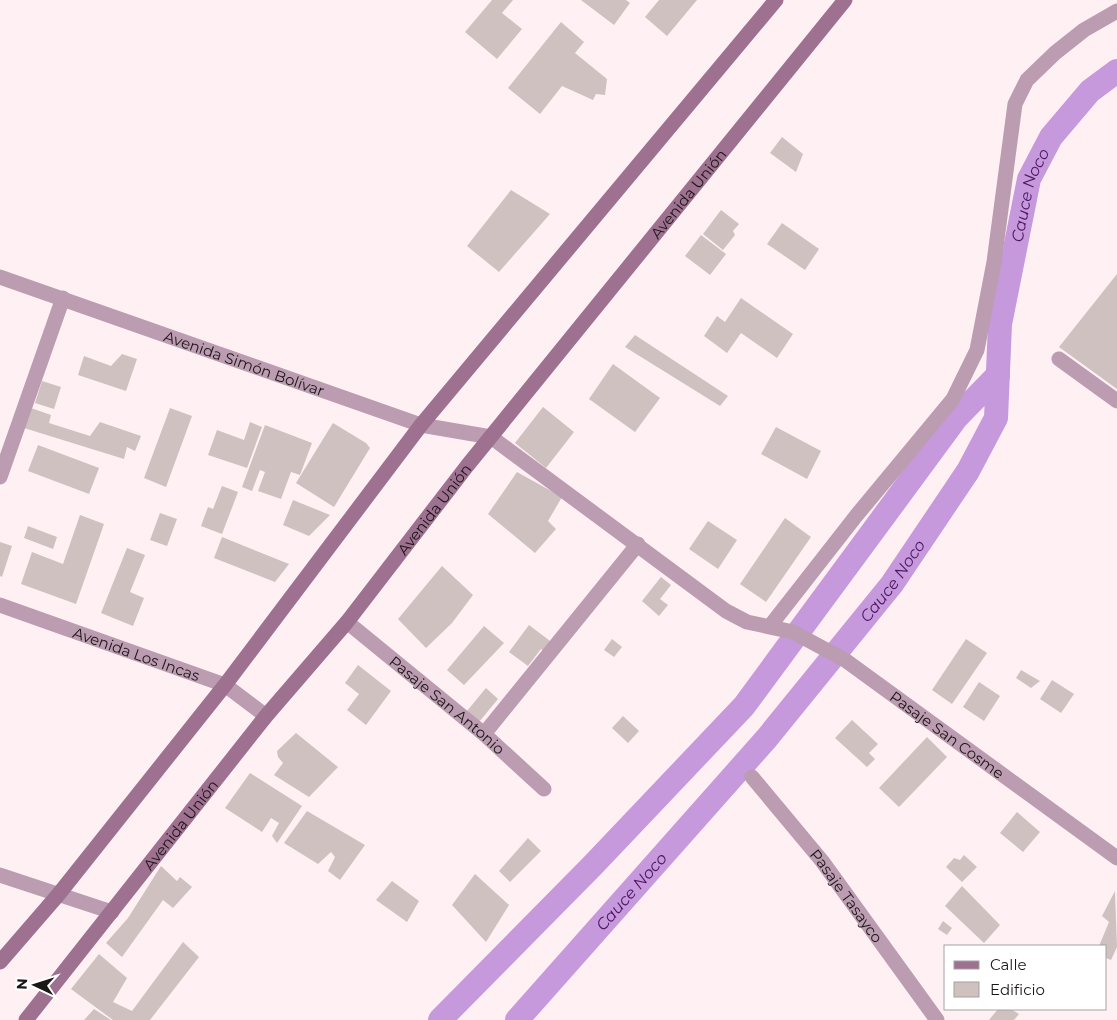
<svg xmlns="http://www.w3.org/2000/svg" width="1117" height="1020" viewBox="0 0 1117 1020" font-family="Montserrat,sans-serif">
<rect width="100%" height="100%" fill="#fff0f3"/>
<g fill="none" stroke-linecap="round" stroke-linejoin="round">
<g stroke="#c599db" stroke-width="24">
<path d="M440 1020 593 865 744 706 957 417 998 375"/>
<path id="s1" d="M517 1020 767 738 892 584 968 471 996 418 1000 324 1029 179 1051 137 1090 91 1117 71"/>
</g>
</g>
<g fill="#cfc1bf">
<path d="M492 0H513L502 13 522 29 497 59 465 32Z"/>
<path d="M581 0H626L630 3 614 25Z"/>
<path d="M659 0H697L667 36 645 17Z"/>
<path d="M561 22 584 42 575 53 607 79 605 95 596 94 593 100 562 86 540 114 508 88Z"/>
<path d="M782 137 803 154 796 172 770 153Z"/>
<path d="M511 190 550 214 499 272 467 246Z"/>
<path d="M721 210 739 224 733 231 735 235 723 250 703 234Z"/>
<path d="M782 223 819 249 805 270 767 244Z"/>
<path d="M701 235 726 254 710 275 685 256Z"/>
<path d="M1117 274V389L1059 347Z"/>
<path d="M741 298 793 334 777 358 741 333 727 353 704 336 717 316 725 322Z"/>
<path d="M635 335 728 396 720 406 625 347Z"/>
<path d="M122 354 137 359 126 391 78 375 84 356 111 366Z"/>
<path d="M613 364 660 398 635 432 589 399Z"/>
<path d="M42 381 61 387 54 409 35 403Z"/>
<path d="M543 407 574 432 546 468 515 443Z"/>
<path d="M31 408 51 415 49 423 90 436 100 422 141 436 135 451 127 447 124 459 24 428Z"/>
<path d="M170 408 192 416 166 487 144 478Z"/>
<path d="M250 422 262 427 247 468 208 455 217 430 244 440Z"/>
<path d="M333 423 366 443 370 448 334 507 296 483Z"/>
<path d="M265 425 312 443 300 475 291 472 281 499 258 491 265 472 260 470 252 491 242 487Z"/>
<path d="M776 427 821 451 807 479 761 454Z"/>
<path d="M38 445 99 468 89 494 28 471Z"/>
<path d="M517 472 562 497 548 521 556 529 535 553 488 514Z"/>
<path d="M222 486 238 492 222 534 201 526 208 507 213 509Z"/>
<path d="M293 500 330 515 309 536 283 525Z"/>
<path d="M160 513 177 519 167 546 150 540Z"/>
<path d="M80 515 104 524 76 604 21 584 32 552 63 564Z"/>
<path d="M785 518 811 537 766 602 740 584Z"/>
<path d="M708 521 737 540 718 569 689 549Z"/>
<path d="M28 526 57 537 53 549 24 538Z"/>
<path d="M222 537 289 564 275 582 214 558Z"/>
<path d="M0 542 12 546 2 577 0 576Z"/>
<path d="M127 548 145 555 130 592 144 598 133 626 101 613Z"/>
<path d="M442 566 473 595 452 623 426 648 398 619Z"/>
<path d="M661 577 671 585 660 599 668 605 659 616 642 601Z"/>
<path d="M529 625 554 644 547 654 541 649 528 666 509 652Z"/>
<path d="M484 626 504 643 464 685 447 670Z"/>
<path d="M612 639 622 647 614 657 604 650Z"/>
<path d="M966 639 987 653 952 704 932 690Z"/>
<path d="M358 665 391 691 366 725 347 710 359 694 345 683Z"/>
<path d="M1021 670 1040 681 1031 688 1016 678Z"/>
<path d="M1052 680 1074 694 1061 713 1040 699Z"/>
<path d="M979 682 1000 696 984 721 963 707Z"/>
<path d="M486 688 498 699 479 722 467 711Z"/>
<path d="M623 716 639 731 628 743 612 728Z"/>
<path d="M852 720 878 744 869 753 875 759 867 767 835 738Z"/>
<path d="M296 733 338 767 309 797 274 775 283 763 278 757 277 751Z"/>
<path d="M927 737 947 757 899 807 879 788Z"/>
<path d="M250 773 302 806 277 843 272 836 279 823 271 818 262 832 225 808Z"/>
<path d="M307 811 365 845 340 880 328 871 335 857 331 852 318 864 284 843Z"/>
<path d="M1017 812 1040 832 1023 852 1000 833Z"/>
<path d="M528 838 541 851 510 882 499 871Z"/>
<path d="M964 855 977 867 962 882 946 867 954 858 960 860Z"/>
<path d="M161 866 177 881 180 877 192 887 173 908 163 900 122 957 106 943 128 918Z"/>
<path d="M475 874 509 905 486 942 452 905Z"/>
<path d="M392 881 419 901 407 922 376 900Z"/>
<path d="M962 886 1000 925 984 943 945 906Z"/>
<path d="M1115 891 1117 947 1111 960 1106 958V946H1099L1109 922 1102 916Z"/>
<path d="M943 921 952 928 947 935 938 929Z"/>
<path d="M183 942 199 957 150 1020H113L71 989 99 954 127 978 113 1002 132 1011Z"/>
<path d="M94 1009 111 1020H84Z"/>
<path d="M998 1009H1011L1019 1014 1014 1020H989Z"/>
</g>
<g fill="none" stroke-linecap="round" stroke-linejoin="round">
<g stroke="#bc9cb1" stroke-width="15">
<path id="s2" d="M0 277 421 425 491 437 726 611 747 622 793 632 845 660 1117 858"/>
<path d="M1059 359 1117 401"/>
<path d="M0 477 63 298"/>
<path id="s3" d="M0 605 225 685 266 716"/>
<path id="s4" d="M347 622 484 734 544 789"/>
<path d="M770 626 856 516 953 399 977 350 994 262 1015 104 1027 80 1055 53 1084 30 1117 11"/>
<path d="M484 734 638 544"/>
<path id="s5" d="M752 777 822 861 937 1020"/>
<path d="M0 875 112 912"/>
</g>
<g stroke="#9e7190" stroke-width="15">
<path d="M0 962 58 895 225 685 421 425 776 0"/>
<path id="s6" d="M26 1020 266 716 347 622 467 466 845 0"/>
</g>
</g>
<g text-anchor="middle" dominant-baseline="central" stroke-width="4.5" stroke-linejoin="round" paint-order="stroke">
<g font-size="15" fill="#1b1617" stroke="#fff">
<text stroke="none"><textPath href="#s6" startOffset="1059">Avenida Unión</textPath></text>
<text stroke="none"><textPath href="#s2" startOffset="259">Avenida Simón Bolívar</textPath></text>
<text stroke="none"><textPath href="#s6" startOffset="654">Avenida Unión</textPath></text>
<text stroke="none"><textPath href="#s3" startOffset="145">Avenida Los Incas</textPath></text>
<text stroke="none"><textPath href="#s4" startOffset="130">Pasaje San Antonio</textPath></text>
<text stroke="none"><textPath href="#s2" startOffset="1066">Pasaje San Cosme</textPath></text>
<text stroke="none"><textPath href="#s6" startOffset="249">Avenida Unión</textPath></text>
<text stroke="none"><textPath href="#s5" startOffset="152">Pasaje Tasayco</textPath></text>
</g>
<g font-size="16" font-style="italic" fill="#4d1563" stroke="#fff">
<text stroke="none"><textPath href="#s1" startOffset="998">Cauce Noco</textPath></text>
<text stroke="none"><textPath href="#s1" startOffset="578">Cauce Noco</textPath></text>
<text stroke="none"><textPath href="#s1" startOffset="172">Cauce Noco</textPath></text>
</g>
</g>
<rect x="944" y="945" width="162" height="65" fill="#ffffff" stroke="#a4a2a2"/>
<rect x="954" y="961" width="25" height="8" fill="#9e7190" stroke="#a4a2a2"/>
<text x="990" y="970" font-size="15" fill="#1b1617">Calle</text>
<rect x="954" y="982" width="25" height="15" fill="#cfc1bf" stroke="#a4a2a2"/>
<text x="990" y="995" font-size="15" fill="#1b1617">Edificio</text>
<g transform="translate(35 985) rotate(274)" stroke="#ffffff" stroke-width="4" paint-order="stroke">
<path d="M0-4L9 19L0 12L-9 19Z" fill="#1b1617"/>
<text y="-8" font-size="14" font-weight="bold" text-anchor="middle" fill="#1b1617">N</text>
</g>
</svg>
